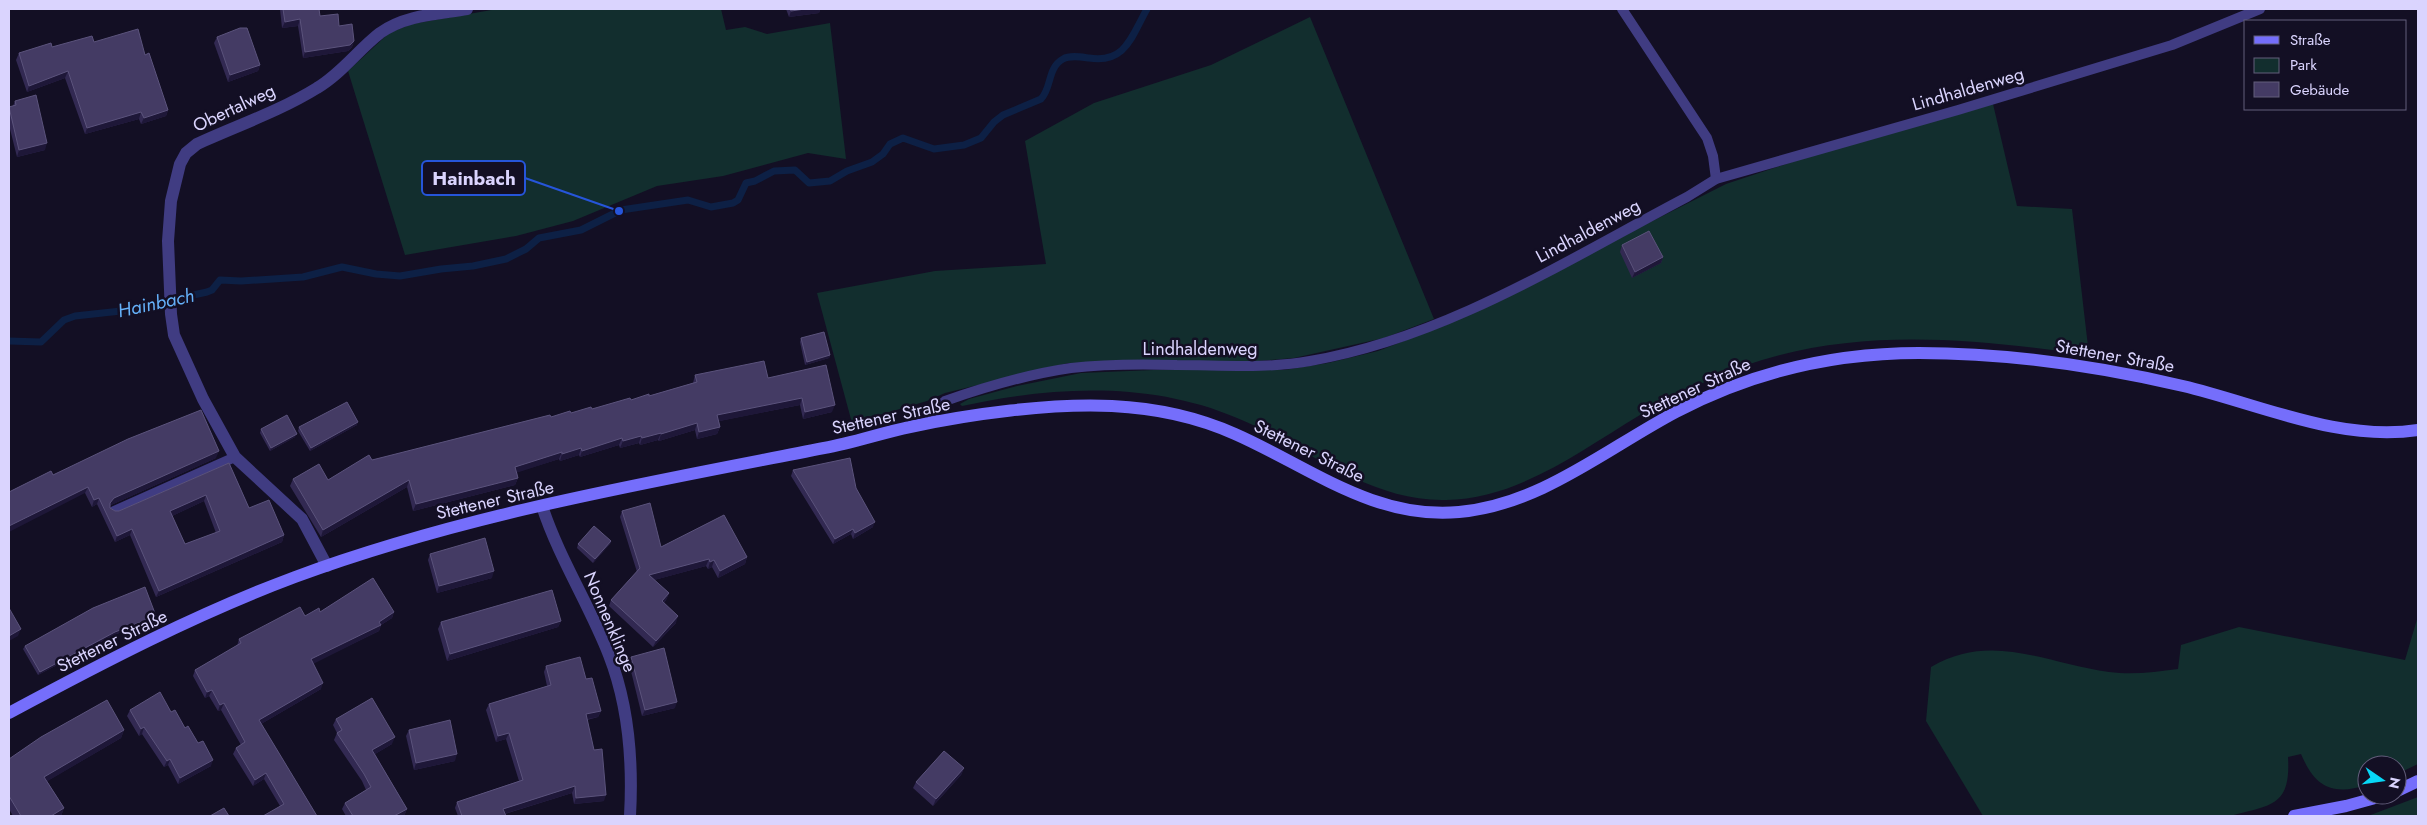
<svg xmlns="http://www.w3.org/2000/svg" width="2427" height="825" viewBox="0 0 2427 825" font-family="Jost,sans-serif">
<rect width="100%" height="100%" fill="#130f24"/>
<g fill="#122e2e">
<path d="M497 9H721L726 30 745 27 767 34 830 23 846 159 808 153 723 176 657 186 573 221 516 236 405 255 348 71 389 33 412 24Z"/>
<path d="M1310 17 1434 319 1384 338 1294 358 1258 361 1068 363 945 393 927 401 852 423 817 293 935 271 1046 264 1025 141 1094 103 1211 65Z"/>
<path d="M1993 104 2017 206 2072 209 2089 355C1959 337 1832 324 1709 380 1685 391 1662 402 1640 415 1580 451 1518 499 1446 500 1369 502 1305 446 1237 418 1150 381 1053 386 962 406L960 404 969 399 1017 386 1081 373 1153 370H1284L1328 363 1378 351 1448 324 1726 184 1810 156Z"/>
<path d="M2418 616V764L2397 774V765H2367V785C2332 796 2315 787 2301 754L2288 757C2291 807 2271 805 2230 816H1983L1926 721 1931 667C1992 631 2047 664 2109 672 2133 675 2155 672 2178 669L2181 645 2239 627 2405 660Z"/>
<path d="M2418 797V816H2368Z"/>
</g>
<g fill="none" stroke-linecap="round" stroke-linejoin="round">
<path stroke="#0d2045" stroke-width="7" d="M9 341 41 342 64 320 75 316 121 311 207 292 212 290 220 280 241 281 303 277 342 267 376 274 400 276 441 269 473 266 506 259 526 249 539 238 581 230 621 210 688 200 711 207 733 203 738 200 746 183 755 181 774 171 795 170 809 183 830 181 847 171 872 162 883 154 890 144 903 138 934 149 964 145 981 138 994 122 1003 115 1041 99C1052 88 1047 68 1063 59 1070 55 1081 57 1089 58 1126 64 1132 35 1147 9"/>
<g stroke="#403c82" stroke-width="10">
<path d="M1622 9 1707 138 1713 156 1716 179"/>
<path d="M927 424 939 406 945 401C985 387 1029 374 1071 368 1105 364 1142 364 1177 365 1221 365 1266 369 1310 361 1445 338 1567 260 1687 197L1716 179 1958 110 2172 45 2260 9"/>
<path d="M114 511 235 457"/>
</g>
<g stroke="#403c82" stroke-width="12">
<path d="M542 506C559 558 589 604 609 655 629 706 633 762 630 816"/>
<path d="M327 566 302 519 235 457 203 399 174 335 171 314 168 241 171 201 180 164 186 153 197 144C236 126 280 111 317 88 341 74 358 50 380 33 405 15 438 14 467 9"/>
</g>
<g stroke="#756efb" stroke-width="12">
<path d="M9 713C102 663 196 614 295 577 465 514 646 483 824 448 853 443 881 433 910 427 970 414 1051 403 1112 406 1153 408 1197 417 1235 434 1308 466 1374 520 1459 512 1540 505 1606 449 1676 412 1752 372 1833 353 1919 353 2008 353 2097 366 2183 386 2259 404 2339 442 2418 430"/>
<path d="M2397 791 2418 781"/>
<path d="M2294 816 2346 806 2386 795"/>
</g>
</g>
<g fill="#322952" fill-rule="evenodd">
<path d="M280 9H319L320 16 339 26 354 41 352 47 348 51 303 58 298 26 282 28Z"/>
<path d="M786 9H820L819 13 789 17Z"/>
<path d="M217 37 260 65 258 71 228 82 214 43Z"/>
<path d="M94 42 145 55 168 110 166 116 141 124 139 119 85 134 65 78 27 92 16 60 19 53 52 47Z"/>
<path d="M15 101 45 150 17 157 9 125V109L13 106Z"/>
<path d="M1622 245 1663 257 1661 263 1632 278 1620 252Z"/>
<path d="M801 338 830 355 829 358 805 365 800 342Z"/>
<path d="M695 375 768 378 832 412 803 419 800 405 719 421 720 427 717 434 697 439 695 430 659 441 658 440 640 445 639 443 620 448 619 445 580 457 579 455 560 461 559 459 517 472 518 478 515 485 413 511 407 487 321 537 290 486 293 479 328 480 372 460 551 417 592 409 649 396 693 383Z"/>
<path d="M357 425 310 451 298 431 299 427Z"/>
<path d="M261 429 295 437 270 451 260 433Z"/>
<path d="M216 458 111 505 110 506V508L115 511H119L229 463 249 508 284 535 282 542 156 597 130 535 115 542 97 504 92 507 85 493 53 475ZM204 501 216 533 185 544 172 516Z"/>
<path d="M793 470 856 488 873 527 853 539 851 534 833 544 791 476Z"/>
<path d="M622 511 661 547 747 557 745 564 718 578 712 567 708 569 706 566 654 580 669 593 666 600 664 603 676 623 653 647 609 606 611 600 637 572 620 517Z"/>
<path d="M611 541 610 544 593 563 577 548 578 544Z"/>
<path d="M430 554 492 578 437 593 428 560Z"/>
<path d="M320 612H394L392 618 381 625 379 631 313 663 321 689 261 724 317 816 280 806 264 779 253 786 233 754 236 748 241 745 221 710 218 711 209 696 205 698 193 676 195 670 237 646 239 639Z"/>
<path d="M156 616 155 619 114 635 38 675 23 649 25 646Z"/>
<path d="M561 621 558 627 447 661 438 629 441 622Z"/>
<path d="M631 657 675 708 642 716 629 663Z"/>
<path d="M546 666 586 679 601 711 598 717 587 720 604 801 574 804 572 793 505 814 506 816H458L455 808 457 802 519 781 506 739 496 742 486 710 489 704 547 686 544 672Z"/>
<path d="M130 710 171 712 185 728 211 766 178 784 168 765 164 767 142 734 139 736 127 716Z"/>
<path d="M336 719 392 744 375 754 407 809 404 816H346L342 809 345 803 366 790 362 781 334 740 337 733 333 725Z"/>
<path d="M124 730 121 738 47 781 64 808 61 816H13L9 809V759Z"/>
<path d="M409 730 455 761 414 770 406 736Z"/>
<path d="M964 768 961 775 933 806 913 788 916 782Z"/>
</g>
<g fill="#1e1738">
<path d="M805 9H820L819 13 789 17 791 11Z"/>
<path d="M300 19 298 26 282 28 285 22Z"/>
<path d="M354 41 352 47 348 51 303 58 305 52Z"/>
<path d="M260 65 258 71 228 82 230 75Z"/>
<path d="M68 71 65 78 27 92 29 86Z"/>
<path d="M168 110 166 116 141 124 144 118Z"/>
<path d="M141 112 139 119 85 134 87 128Z"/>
<path d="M47 143 45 150 17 157 19 150Z"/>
<path d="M1663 257 1661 263 1632 278 1635 272Z"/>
<path d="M830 355 829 358 805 365 807 362Z"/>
<path d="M802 398 800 405 715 422 717 415Z"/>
<path d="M835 405 832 412 803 419 805 412Z"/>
<path d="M358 422 357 425 310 451 311 448Z"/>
<path d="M697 423 695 430 659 441 661 434Z"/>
<path d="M720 427 717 434 697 439 699 432Z"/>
<path d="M661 433 658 440 640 445 642 438Z"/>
<path d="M297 434 295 437 270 451 271 448Z"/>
<path d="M641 436 639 443 620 448 623 441Z"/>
<path d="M622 438 619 445 580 457 582 451Z"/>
<path d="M581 448 579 455 560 461 562 454Z"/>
<path d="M219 451 216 458 111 505 107 510 110 503 114 498Z"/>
<path d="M562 452 559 459 513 474 515 467Z"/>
<path d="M518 478 515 485 413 511 416 504Z"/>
<path d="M409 480 407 487 321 537 323 530Z"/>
<path d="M88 487 85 493 9 532V526Z"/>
<path d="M206 495 204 501 168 518 170 511Z"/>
<path d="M99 498 97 504 92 507 94 500Z"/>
<path d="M875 522 873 527 853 539 855 533Z"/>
<path d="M132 529 130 535 115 542 117 536Z"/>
<path d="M853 529 851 534 833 544 835 539Z"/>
<path d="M284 535 282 542 156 597 159 591Z"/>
<path d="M611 541 610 544 593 563 595 559Z"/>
<path d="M747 557 745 564 718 578 720 571Z"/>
<path d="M709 559 706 566 647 582 649 575Z"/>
<path d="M714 560 712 567 708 569 710 562Z"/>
<path d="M494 571 492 578 437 593 439 586Z"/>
<path d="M669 593 666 600 659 608 662 601Z"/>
<path d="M394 612 392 618 381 625 379 631 309 666 311 659 379 622Z"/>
<path d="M156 616 155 619 114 635 38 675 40 672 115 632Z"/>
<path d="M678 616 676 623 653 647 656 641Z"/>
<path d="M561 621 558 627 447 661 450 654Z"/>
<path d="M21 629 18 636 9 641V636Z"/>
<path d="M323 683 321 689 256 727 259 720Z"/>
<path d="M212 690 209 696 205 698 207 692Z"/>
<path d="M677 702 675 708 642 716 645 710Z"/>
<path d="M224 703 221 710 218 711 220 705Z"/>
<path d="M601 711 598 717 583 720 586 714Z"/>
<path d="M144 727 142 734 139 736 141 729Z"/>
<path d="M124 730 121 738 41 785 44 777Z"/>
<path d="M509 733 506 739 496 742 498 736Z"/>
<path d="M395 737 392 744 370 757 372 750Z"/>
<path d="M457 754 455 761 414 770 416 763Z"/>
<path d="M170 759 168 765 164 767 167 761Z"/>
<path d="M213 760 211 766 178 784 180 778Z"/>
<path d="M964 768 961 775 933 806 936 799Z"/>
<path d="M266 773 264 779 253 786 255 780Z"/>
<path d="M575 786 572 793 501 815 503 809Z"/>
<path d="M606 795 604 801 574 804 576 798Z"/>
<path d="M64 808 61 816H51Z"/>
<path d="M407 809 404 816H394Z"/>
</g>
<g fill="#443b64" stroke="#5b537c" fill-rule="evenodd">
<path d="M283 9H319L320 16 338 14 339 26 352 24 354 41 350 45 305 52 300 19 285 22Z"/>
<path d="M790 9H805L791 11Z"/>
<path d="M240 28H247L260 65 230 75 217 37Z"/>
<path d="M138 29 145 55 149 53 168 110 144 118 141 112 87 128 68 71 29 86 19 53 51 43 52 47 92 36 94 42Z"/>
<path d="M36 95 47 143 19 150 9 107 16 105 15 101Z"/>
<path d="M1649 231 1663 257 1635 272 1622 245Z"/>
<path d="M824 332 830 355 807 362 801 338Z"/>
<path d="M764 361 768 378 826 365 835 405 805 412 802 398 717 415 720 427 699 432 697 423 661 434V433L642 438 641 436 623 441 622 438 582 451 581 448 562 454V452L515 467 518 478 416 504 409 480 323 530 293 479 319 464 328 480 369 455 372 460 550 415 551 417 570 411 571 413 591 407 592 409 630 398 631 400 649 394V396L697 382 695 375Z"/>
<path d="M347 402 358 422 311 448 299 427Z"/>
<path d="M201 410 219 451 114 498 110 503V508L115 511H119L229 463 249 508 269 500 284 535 159 591 132 529 117 536 99 498 94 500 88 487 9 526V492L51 471 53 475 128 439ZM206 495 220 531 185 544 170 511Z"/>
<path d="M287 415 297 434 271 448 261 429Z"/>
<path d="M850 458 856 488 875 522 855 533 853 529 835 539 793 470Z"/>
<path d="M650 503 661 547 724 515 747 557 720 571 714 560 710 562 709 559 649 575 669 593 662 601 678 616 656 641 611 600 640 568 622 511Z"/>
<path d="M594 526 611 541 595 559 578 544Z"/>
<path d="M485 538 494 571 439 586 430 554Z"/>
<path d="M373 578 394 612 379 622 381 625 311 659 323 683 259 720 317 816H263L284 804 266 773 255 780 236 748 245 742 224 703 220 705 212 690 207 692 195 670 241 643 239 639 300 607 305 616 319 608 320 612Z"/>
<path d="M145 587 156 616 115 632 40 672 25 646 93 608Z"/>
<path d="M552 590 561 621 450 654 441 622Z"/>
<path d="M9 608 21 629 9 636Z"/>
<path d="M664 648 677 702 645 710 631 657Z"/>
<path d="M580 657 586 679 592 678 601 711 586 714 594 750 602 749 606 795 576 798 575 786 503 809 506 816H462L457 802 523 780 509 733 498 736 489 704 551 685 546 666Z"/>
<path d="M160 692 171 712 175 710 185 728 188 726 198 743 203 741 213 760 180 778 170 759 167 761 144 727 141 729 130 710Z"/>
<path d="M372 698 395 737 372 750 407 809 394 816H353L345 803 371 787 364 774 337 733 342 730 336 719Z"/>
<path d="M107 700 124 730 44 777 64 808 51 816H21L9 796V759L41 737Z"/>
<path d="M450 720 457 754 416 763 409 730Z"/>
<path d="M944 751 964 768 936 799 916 782Z"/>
<path d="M224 808 229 816H210Z"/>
</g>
<g text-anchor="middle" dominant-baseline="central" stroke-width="5" stroke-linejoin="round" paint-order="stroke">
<g font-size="18" fill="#dad4fe" stroke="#130f24">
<text transform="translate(1968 89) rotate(-16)">Lindhaldenweg</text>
<text transform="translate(234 108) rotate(-25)">Obertalweg</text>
<text transform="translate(1588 231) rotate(-28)">Lindhaldenweg</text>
<text x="1200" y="349">Lindhaldenweg</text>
<text transform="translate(2115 356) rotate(10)">Stettener Straße</text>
<text transform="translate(1695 388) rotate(-25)">Stettener Straße</text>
<text transform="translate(891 416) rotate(-12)">Stettener Straße</text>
<text transform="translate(1309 451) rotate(26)">Stettener Straße</text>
<text transform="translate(495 500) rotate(-13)">Stettener Straße</text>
<text transform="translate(610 622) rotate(67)">Nonnenklinge</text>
<text transform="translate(112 641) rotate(-26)">Stettener Straße</text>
</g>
<g font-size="19" font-style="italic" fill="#65b1fa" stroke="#130f24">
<text transform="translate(156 303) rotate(-12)">Hainbach</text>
</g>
</g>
<path fill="none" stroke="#2655da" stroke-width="2" d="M619 211L525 178"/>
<circle fill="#2655da" stroke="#130f24" stroke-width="2" cx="619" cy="211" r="5"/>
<rect fill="#130f24" stroke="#2655da" stroke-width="2" x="422" y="161" width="103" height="34" rx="5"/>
<g font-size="19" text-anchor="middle" font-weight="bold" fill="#dad4fe">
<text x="474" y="185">Hainbach</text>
</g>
<rect width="2427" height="825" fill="none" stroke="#dad4fe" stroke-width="20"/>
<rect x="2244" y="20" width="162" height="90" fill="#130f24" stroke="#635e7b"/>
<rect x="2254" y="36" width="25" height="8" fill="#756efb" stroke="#635e7b"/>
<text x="2290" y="45" font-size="15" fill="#dad4fe">Straße</text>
<rect x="2254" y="58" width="25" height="15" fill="#122e2e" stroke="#635e7b"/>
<text x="2290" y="70" font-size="15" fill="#dad4fe">Park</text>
<rect x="2254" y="82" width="25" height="15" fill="#443b64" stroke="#635e7b"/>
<text x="2290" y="95" font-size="15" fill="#dad4fe">Gebäude</text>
<g transform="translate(2382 780) rotate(103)"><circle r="24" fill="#130f24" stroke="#635e7b"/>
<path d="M0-4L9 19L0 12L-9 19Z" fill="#07d7f6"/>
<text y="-8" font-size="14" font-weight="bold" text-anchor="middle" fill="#dad4fe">N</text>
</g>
</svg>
